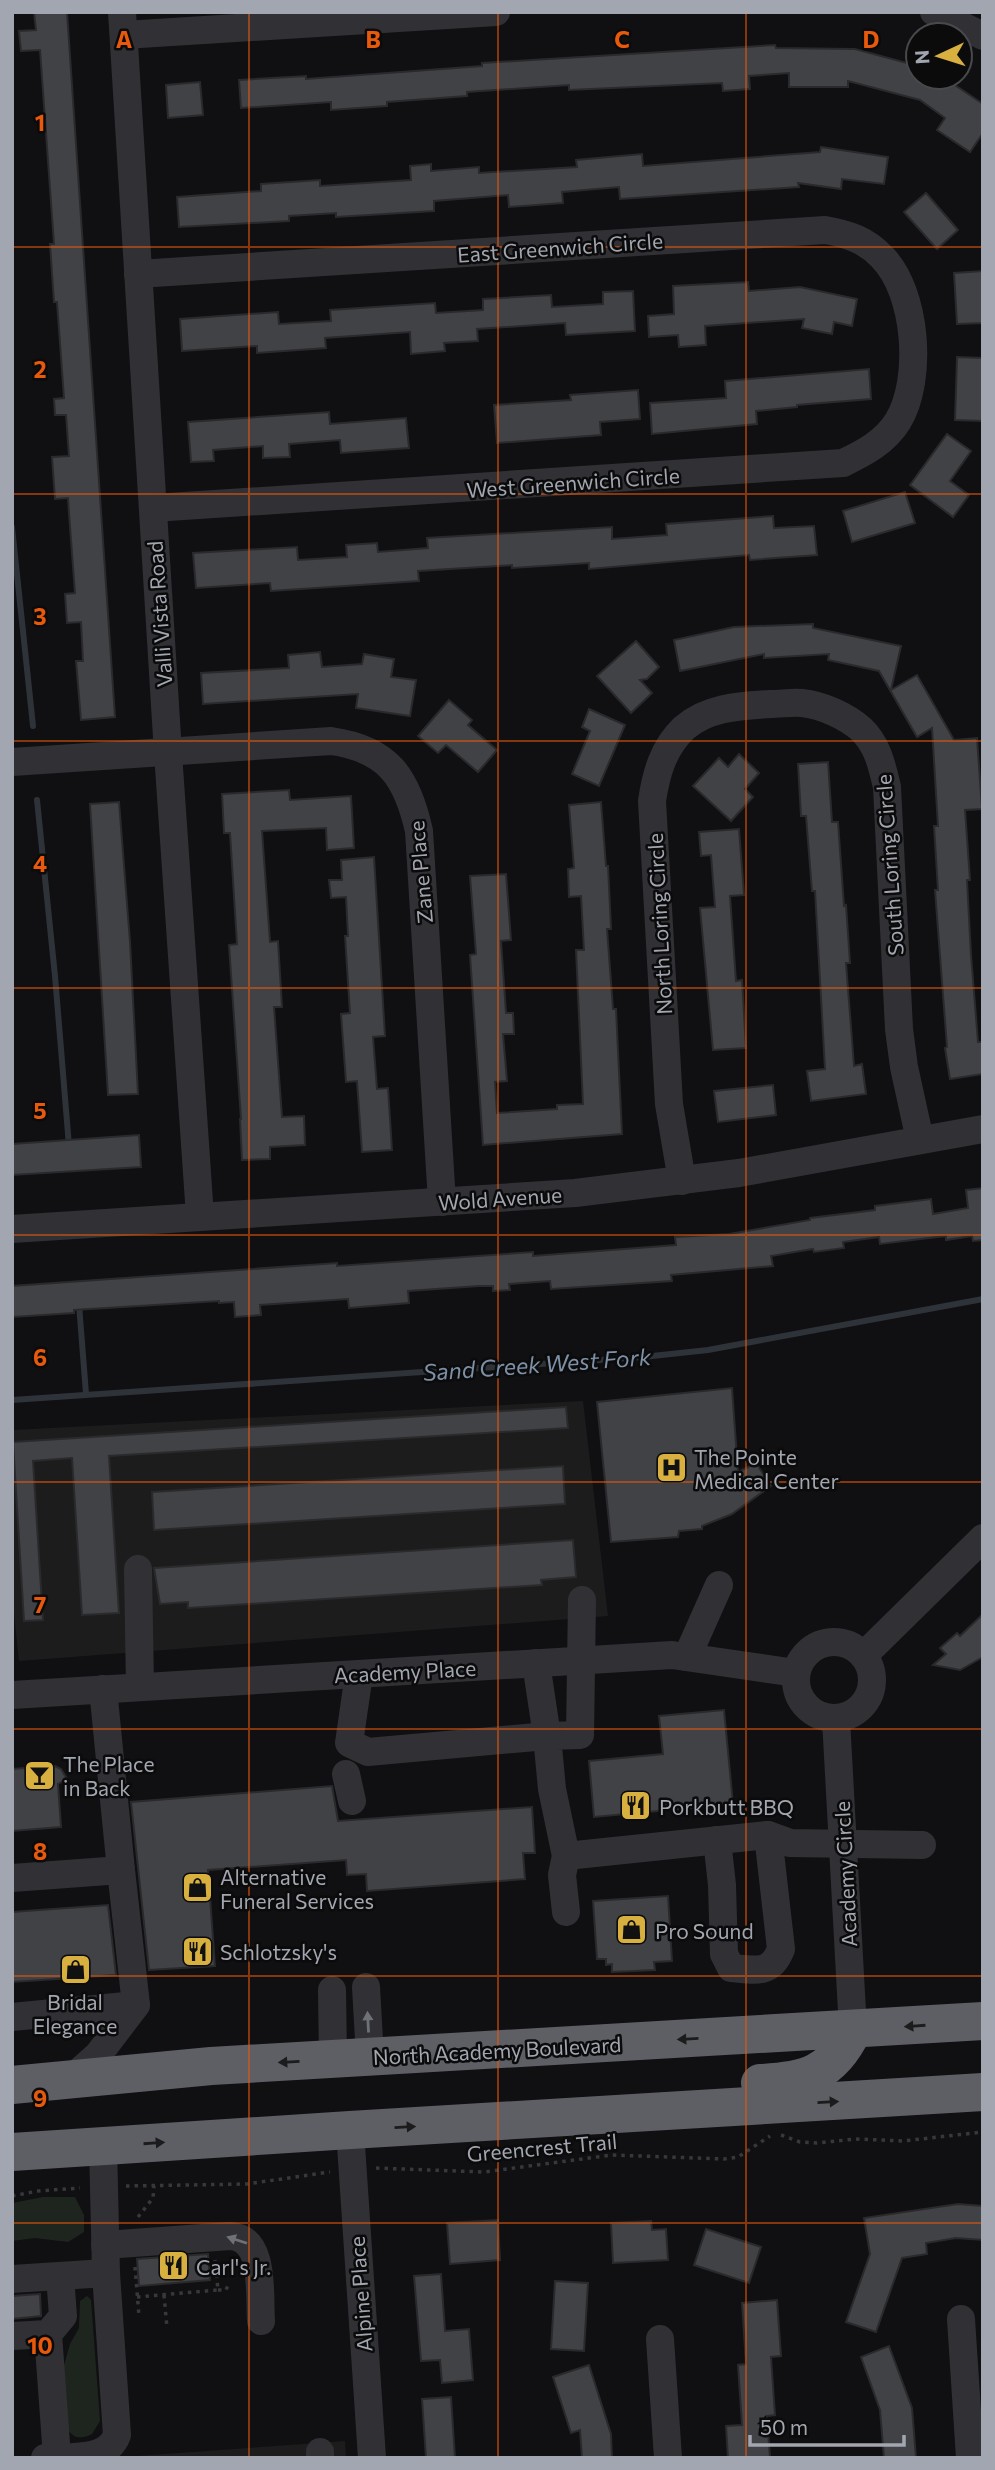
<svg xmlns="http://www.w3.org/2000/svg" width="995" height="2470" viewBox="0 0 995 2470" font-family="Commissioner,sans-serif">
<rect width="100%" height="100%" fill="#100f11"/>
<g fill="#1c1c1d">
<path d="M583 1401 608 1616 19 1661 12 1594V1430Z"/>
<path d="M345 2441 346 2458H137V2456Z"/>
</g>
<g fill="#1e251f">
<path d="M43 2197H75L84 2215V2232L68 2242 35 2238 12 2241V2203Z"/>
<path d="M87 2296 91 2300 100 2421 92 2434C82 2439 74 2439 68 2430L63 2369 70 2344 79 2328 80 2301Z"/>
</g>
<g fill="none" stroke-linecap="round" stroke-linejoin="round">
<g stroke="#2d3339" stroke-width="6">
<path d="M12 527 33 726"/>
<path d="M37 800 55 976 69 1146"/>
<path d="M79 1304 86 1394"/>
<path d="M12 1400 643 1357 708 1350 983 1299"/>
</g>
</g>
<g fill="#414246" stroke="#2a2a2c" stroke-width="2">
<path d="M34 12H67L115 717 81 720 76 661H83L81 622 67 623 65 594 75 593 69 513 68 498 55 499 52 457 69 456 66 415H55L54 399 64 398 57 302H54L50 244H54L40 50 21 51 19 31 36 30Z"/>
<path d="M775 45 776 48 855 49 918 66V77H943L983 104V133L970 152 937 130 945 118 920 100 848 81V87H789V73L749 76 750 89 723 91 722 83 569 90V85L467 92V96L387 102V106L331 110V102L241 108 239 80 306 76V79L482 66V63Z"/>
<path d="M200 82 203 115 168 118 166 85Z"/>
<path d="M821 147 888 157 884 184 842 179 841 189 798 183 799 187 620 199 619 187 562 192 563 203 509 207 508 195 434 201V211L336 217V213L289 216V221L179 227 177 197 261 191V184L320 180V186L411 180 410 166 431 164V171L479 167V173L577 167 576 160 642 154 643 166 820 152Z"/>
<path d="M926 193 958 230 937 249 904 212Z"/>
<path d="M983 271V323L957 324 954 273Z"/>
<path d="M748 282 749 291 800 287 857 299 852 326 834 322 832 334 802 328 804 319 705 326 706 345 679 347 678 335 649 337 648 316 674 314 673 286Z"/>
<path d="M633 291 635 331 566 335 565 323 477 329 478 341 444 343 445 351 411 354 410 332 325 338 326 348 257 353V346L182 351 180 319 278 312 279 324 331 321 330 310 435 303 436 313 483 310V299L551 295 552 307 603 304V292Z"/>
<path d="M957 357 983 358V421L955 420Z"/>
<path d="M869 369 871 399 797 405V407L756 411 757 424 652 434 650 403 726 398 725 381Z"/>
<path d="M638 390 640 419 600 422 601 435 497 443 494 405 571 400 570 395Z"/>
<path d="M329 412 330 424 406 418 409 448 341 453 340 440 289 444 290 457 263 458V446L213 450 214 461 191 462 188 422Z"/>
<path d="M947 434 971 451 950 481 969 495 953 517 910 485Z"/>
<path d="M905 492 915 523 852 542 843 511Z"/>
<path d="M773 516 774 528 814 526 817 555 750 560 749 555 589 569V563L512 568V565L418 571 419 581 271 591 270 583 196 588 193 553 297 547 298 560 347 557 346 545 377 543 378 552 428 548 427 538 612 527V539L667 535 666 524Z"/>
<path d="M813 624V628L901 646 891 690 917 675 954 740 977 738 982 809 965 810 970 880H967L971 955 978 1042H983V1074L950 1079 945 1048 947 1047 935 890H938L934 826H938L932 728 917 737 879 671 828 660 829 654 764 658V654L680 671 674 640 734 627Z"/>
<path d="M636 641 659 667 647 679 640 680 652 693 631 713 597 676Z"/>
<path d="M320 652 322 667 362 664 364 654 394 659 391 677 416 680 410 716 356 708 358 694 203 704 201 673 289 668 288 655Z"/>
<path d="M449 700 472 720 468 725 497 750 478 772 446 745 438 753 418 736Z"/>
<path d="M589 709 625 725 599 786 572 774 590 731 582 727Z"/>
<path d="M739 754 759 773 745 789 753 797 731 821 693 786 719 758 728 767Z"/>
<path d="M828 762 832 822H838L844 906 846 905 850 963H846L854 1066 862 1064 866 1094 811 1101 807 1071 825 1069 815 891H812L806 816H801L798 764Z"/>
<path d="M289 790 290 800 351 796 354 848 327 850 326 828 262 831 270 942 278 941 282 1007H274L282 1117 304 1116 305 1145 270 1147V1159L242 1160 240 1119H241L229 945 237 944 230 833H224L222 794Z"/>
<path d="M119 802 130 942 138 1094 108 1095 90 804Z"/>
<path d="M601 802 606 866H608L611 929H607L613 1009H616L622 1134 483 1145 470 955 476 954 470 876 506 874 511 940 501 941 506 1013H513L514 1034H503L507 1081 495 1082 497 1113 557 1109V1105L583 1104 576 950H584L581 896 569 897 568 869 574 868 569 805Z"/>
<path d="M739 829 744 895 730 896 736 981 742 980 746 1048 713 1050 700 908 715 907 711 855 701 856 699 832Z"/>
<path d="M374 857 385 1036 373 1037 377 1089 388 1088 392 1150 362 1152 357 1081 346 1082 341 1014 350 1013 345 936H348L346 897 331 898 329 880H342L341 860Z"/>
<path d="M773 1085 776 1115 718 1122 714 1091Z"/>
<path d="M139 1135 141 1167 12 1175V1144Z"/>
<path d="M983 1188V1240L973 1241 972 1236 946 1240V1236L880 1244 879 1237 843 1242 844 1248 814 1252 813 1249 771 1256 773 1266 671 1275 672 1281 551 1289 550 1281 509 1284 510 1290 493 1291V1286H479L408 1291 409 1303 349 1308 348 1299 260 1305 261 1315 235 1317 234 1302 219 1303V1301L74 1310V1313L12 1317V1286L337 1263V1266L533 1252V1256L676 1245 675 1237 729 1234 810 1220V1218L875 1210V1206L931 1199 933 1214 968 1208 966 1190Z"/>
<path d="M732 1388 738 1472 756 1463 771 1486 732 1514 702 1526V1529L679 1531 678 1537 611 1542 597 1402Z"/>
<path d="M566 1407 568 1428 109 1456 119 1613 82 1615 72 1458 33 1461 43 1620 24 1621 13 1442Z"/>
<path d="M563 1466 565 1504 154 1530 152 1492Z"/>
<path d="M573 1540 576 1577 541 1580 542 1585 356 1597 188 1608V1602L160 1604 154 1568Z"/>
<path d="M983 1614V1657L960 1670 933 1665 946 1654 940 1648 957 1633 960 1636Z"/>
<path d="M724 1710 733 1804 594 1817 589 1761 663 1754 659 1716Z"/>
<path d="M55 1766 61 1769 67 1779 58 1784 61 1827 12 1831V1769Z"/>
<path d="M332 1786 338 1821 532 1807 535 1853H523L525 1879 367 1891 366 1874 347 1875 346 1860 208 1870 215 1966 149 1970 131 1802Z"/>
<path d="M668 1896 672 1961 654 1962 655 1970 612 1972V1964L606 1965V1959H597L593 1901Z"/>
<path d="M108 1905 116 1975 12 1982V1912Z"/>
<path d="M958 2204 983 2206V2240L956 2238 926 2243 927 2254 902 2258 876 2332 846 2322 870 2254 864 2218Z"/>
<path d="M498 2220 500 2260 450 2264 447 2223Z"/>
<path d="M651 2221 652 2230 666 2229 668 2260 613 2263 611 2223Z"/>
<path d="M706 2229 761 2247 749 2283 694 2265Z"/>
<path d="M208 2254 210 2280 139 2286 137 2259Z"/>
<path d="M441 2274 445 2331 469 2329 473 2380 442 2383 440 2360 421 2361 414 2276Z"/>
<path d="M555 2281 588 2283 584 2351 551 2349Z"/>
<path d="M40 2294 41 2316 12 2319V2296Z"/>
<path d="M777 2300 781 2356 771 2357 775 2415 767 2416 770 2458H728L726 2426 742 2425 738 2365 746 2364 742 2303Z"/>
<path d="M889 2346 912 2408 916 2458H884L880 2410 861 2357Z"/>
<path d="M589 2365 611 2434 612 2458H582L580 2430 571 2433 553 2377Z"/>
<path d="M451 2397 455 2458H426L422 2399Z"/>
</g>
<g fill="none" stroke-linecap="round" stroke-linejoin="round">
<g stroke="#37383c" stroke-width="3.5" stroke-dasharray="3.5 5" stroke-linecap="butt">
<path d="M781 2135 800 2142 817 2143 856 2139 903 2141 983 2132"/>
<path d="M376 2168 484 2172 612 2155 724 2159 738 2157 770 2136"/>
<path d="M126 2186 247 2184 330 2172"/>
<path d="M12 2196 38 2191 80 2188"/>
<path d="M138 2217 153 2198 154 2186"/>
<path d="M135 2267 139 2316"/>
<path d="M218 2290H226L228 2285"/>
<path d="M164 2295 167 2328"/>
<path d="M137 2297 218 2290 215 2260"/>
</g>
<g stroke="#313135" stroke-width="28">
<path d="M122 12 168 753 200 1216"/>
<path d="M934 12 983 36"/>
<path d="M124 35 496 12"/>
<path d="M138 274 825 230C848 234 866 240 882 257 917 292 923 380 898 421 885 442 864 453 843 463L153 508"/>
<path d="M12 762 331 741C388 749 407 777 419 831L442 1202"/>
<path d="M682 1181 669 1104 652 801C656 774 663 748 684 728 708 707 740 706 770 704 781 704 792 702 802 703 822 705 846 716 861 729 878 745 882 766 887 787L899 1029 904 1067 920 1140"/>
<path d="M12 1229 575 1193 739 1173 983 1129"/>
<path d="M138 1569 140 1687"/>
<path d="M582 1600 580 1735 547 1736 552 1789 566 1856 768 1835 790 1843 922 1845"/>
<circle cx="834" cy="1680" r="38"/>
<path d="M864 1655 983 1538"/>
<path d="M687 1657 719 1585"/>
<path d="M359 1674 349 1743 368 1752 547 1736 536 1663"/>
<path d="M12 1695 672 1655 796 1673"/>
<path d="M836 1719 853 2030"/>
<path d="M346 1774 352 1801"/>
<path d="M717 1840 722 1885 724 1954 731 1968C756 1970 771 1975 781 1949L768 1835"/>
<path d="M12 1878 121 1870 103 1689"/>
<path d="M566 1912 562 1875 566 1856"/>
<path d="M366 1987 370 2057"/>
<path d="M332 1990 333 2059"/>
<path d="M12 2017 136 2005"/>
<path d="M71 2079 98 2055 136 2005 121 1870"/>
<path d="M350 2130 372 2458"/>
<path d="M105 2245 230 2236C266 2238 259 2294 261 2321"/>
<path d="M12 2279 106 2273"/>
<path d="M961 2319 970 2458"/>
<path d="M48 2334 57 2457"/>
<path d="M12 2336 48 2334 63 2316 60 2276"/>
<path d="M660 2339 668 2458"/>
<path d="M320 2452V2458"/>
<path d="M45 2458C70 2456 107 2462 117 2435L106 2273 103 2146"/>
</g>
<g stroke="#5e5f65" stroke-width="38">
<path d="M760 2083C806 2081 832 2074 853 2030"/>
<path d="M12 2085 211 2066 983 2021"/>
<path d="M12 2152 350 2130 983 2092"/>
</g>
</g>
<defs><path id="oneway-solid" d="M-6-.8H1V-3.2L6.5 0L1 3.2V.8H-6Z" transform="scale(1.75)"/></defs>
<g fill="#6f7179">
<use href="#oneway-solid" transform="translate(368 2022) rotate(-93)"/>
<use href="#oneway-solid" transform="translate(237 2240) rotate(-162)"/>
</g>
<g fill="#1c1c1d">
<use href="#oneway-solid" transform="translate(915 2026) rotate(176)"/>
<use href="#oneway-solid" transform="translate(688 2039) rotate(177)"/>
<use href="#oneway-solid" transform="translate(289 2062) rotate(177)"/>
<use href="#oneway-solid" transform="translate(828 2102) rotate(-3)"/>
<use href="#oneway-solid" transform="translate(405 2127) rotate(-3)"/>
<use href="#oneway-solid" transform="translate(154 2143) rotate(-4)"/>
</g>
<path fill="none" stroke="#e8590c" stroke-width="2" stroke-opacity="0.55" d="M249 12V2458M498 12V2458M746 12V2458M12 247H983M12 494H983M12 741H983M12 988H983M12 1235H983M12 1482H983M12 1729H983M12 1976H983M12 2223H983"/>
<defs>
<symbol id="hospital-square" viewBox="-11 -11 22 22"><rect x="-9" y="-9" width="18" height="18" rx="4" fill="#d8b040" stroke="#0b0b0b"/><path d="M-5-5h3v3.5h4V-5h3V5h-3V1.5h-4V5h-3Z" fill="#111"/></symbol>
<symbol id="bar-square" viewBox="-11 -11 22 22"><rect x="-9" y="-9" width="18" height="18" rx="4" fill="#d8b040" stroke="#0b0b0b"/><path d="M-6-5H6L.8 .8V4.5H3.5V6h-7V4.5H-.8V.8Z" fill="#111"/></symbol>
<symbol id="restaurant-square" viewBox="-11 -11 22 22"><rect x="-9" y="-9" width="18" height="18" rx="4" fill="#d8b040" stroke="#0b0b0b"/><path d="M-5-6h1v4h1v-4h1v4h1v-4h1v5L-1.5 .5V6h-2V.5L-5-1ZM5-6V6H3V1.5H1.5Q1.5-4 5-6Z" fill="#111"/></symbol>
<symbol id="shop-square" viewBox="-11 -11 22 22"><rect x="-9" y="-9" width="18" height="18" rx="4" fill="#d8b040" stroke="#0b0b0b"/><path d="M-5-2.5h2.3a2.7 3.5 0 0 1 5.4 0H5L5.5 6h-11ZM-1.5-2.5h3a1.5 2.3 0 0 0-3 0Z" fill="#111"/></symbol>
</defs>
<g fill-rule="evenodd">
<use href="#hospital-square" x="654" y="1450" width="35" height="35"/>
<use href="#bar-square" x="22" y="1758" width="35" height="35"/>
<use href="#restaurant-square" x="618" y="1788" width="35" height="35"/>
<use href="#shop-square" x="180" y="1870" width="35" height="35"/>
<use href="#shop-square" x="614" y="1912" width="35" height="35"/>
<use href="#restaurant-square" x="180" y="1934" width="35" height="35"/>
<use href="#shop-square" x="58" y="1952" width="35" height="35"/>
<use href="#restaurant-square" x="156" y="2248" width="35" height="35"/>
</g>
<g text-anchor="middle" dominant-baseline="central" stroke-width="5" stroke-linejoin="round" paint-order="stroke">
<g font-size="21" fill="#a2a6b0" stroke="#0b0b0b">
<text transform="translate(560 247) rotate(-4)">East Greenwich Circle</text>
<text transform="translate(573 482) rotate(-4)">West Greenwich Circle</text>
<text transform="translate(159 614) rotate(-94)">Valli Vista Road</text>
<text transform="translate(889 865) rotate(-94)">South Loring Circle</text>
<text transform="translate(420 872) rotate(-95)">Zane Place</text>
<text transform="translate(659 924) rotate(-93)">North Loring Circle</text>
<text transform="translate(500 1198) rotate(-4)">Wold Avenue</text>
<text transform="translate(405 1671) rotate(-3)">Academy Place</text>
<text transform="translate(845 1874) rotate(-93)">Academy Circle</text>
<text transform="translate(497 2050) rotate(-3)">North Academy Boulevard</text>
<text transform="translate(542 2147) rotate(-5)">Greencrest Trail</text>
<text transform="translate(360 2294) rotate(-94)">Alpine Place</text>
</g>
<g font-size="21" fill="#a2a6b0" stroke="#0b0b0b" text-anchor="start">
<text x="694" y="1456">The Pointe<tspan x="694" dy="24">Medical Center</tspan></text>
<text x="63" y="1763">The Place<tspan x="63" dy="24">in Back</tspan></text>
<text x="659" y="1806">Porkbutt BBQ</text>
<text x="220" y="1876">Alternative<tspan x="220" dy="24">Funeral Services</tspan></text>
<text x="655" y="1930">Pro Sound</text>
<text x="220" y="1951">Schlotzsky's</text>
<text x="75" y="2001" text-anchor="middle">Bridal<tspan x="75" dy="24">Elegance</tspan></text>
<text x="196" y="2266">Carl's Jr.</text>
</g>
<g font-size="23" font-style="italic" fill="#7d90a7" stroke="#0b0b0b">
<text transform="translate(537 1364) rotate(-4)">Sand Creek West Fork</text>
</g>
</g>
<g font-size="23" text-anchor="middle" font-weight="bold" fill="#e8590c" stroke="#0b0b0b" stroke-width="5" stroke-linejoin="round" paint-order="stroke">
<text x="124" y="48">A</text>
<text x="373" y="48">B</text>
<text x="622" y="48">C</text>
<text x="871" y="48">D</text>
<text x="40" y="131">1</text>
<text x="40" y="378">2</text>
<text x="40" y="625">3</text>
<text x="40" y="872">4</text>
<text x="40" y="1119">5</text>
<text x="40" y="1366">6</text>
<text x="40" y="1613">7</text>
<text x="40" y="1860">8</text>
<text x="40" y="2107">9</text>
<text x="40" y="2354">10</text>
</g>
<rect width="995" height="2470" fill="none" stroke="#a2a6b0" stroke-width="28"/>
<g transform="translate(939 56) rotate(266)"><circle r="33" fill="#0b0b0b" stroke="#47494d" stroke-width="2"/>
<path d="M0-5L12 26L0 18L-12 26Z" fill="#d8b040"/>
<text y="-10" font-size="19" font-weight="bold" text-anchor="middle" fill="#a2a6b0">N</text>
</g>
<path d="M750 2435v10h154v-10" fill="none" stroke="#a2a6b0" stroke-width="3.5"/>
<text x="760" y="2435" font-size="21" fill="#a2a6b0" stroke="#0b0b0b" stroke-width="5" paint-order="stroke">50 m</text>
</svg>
